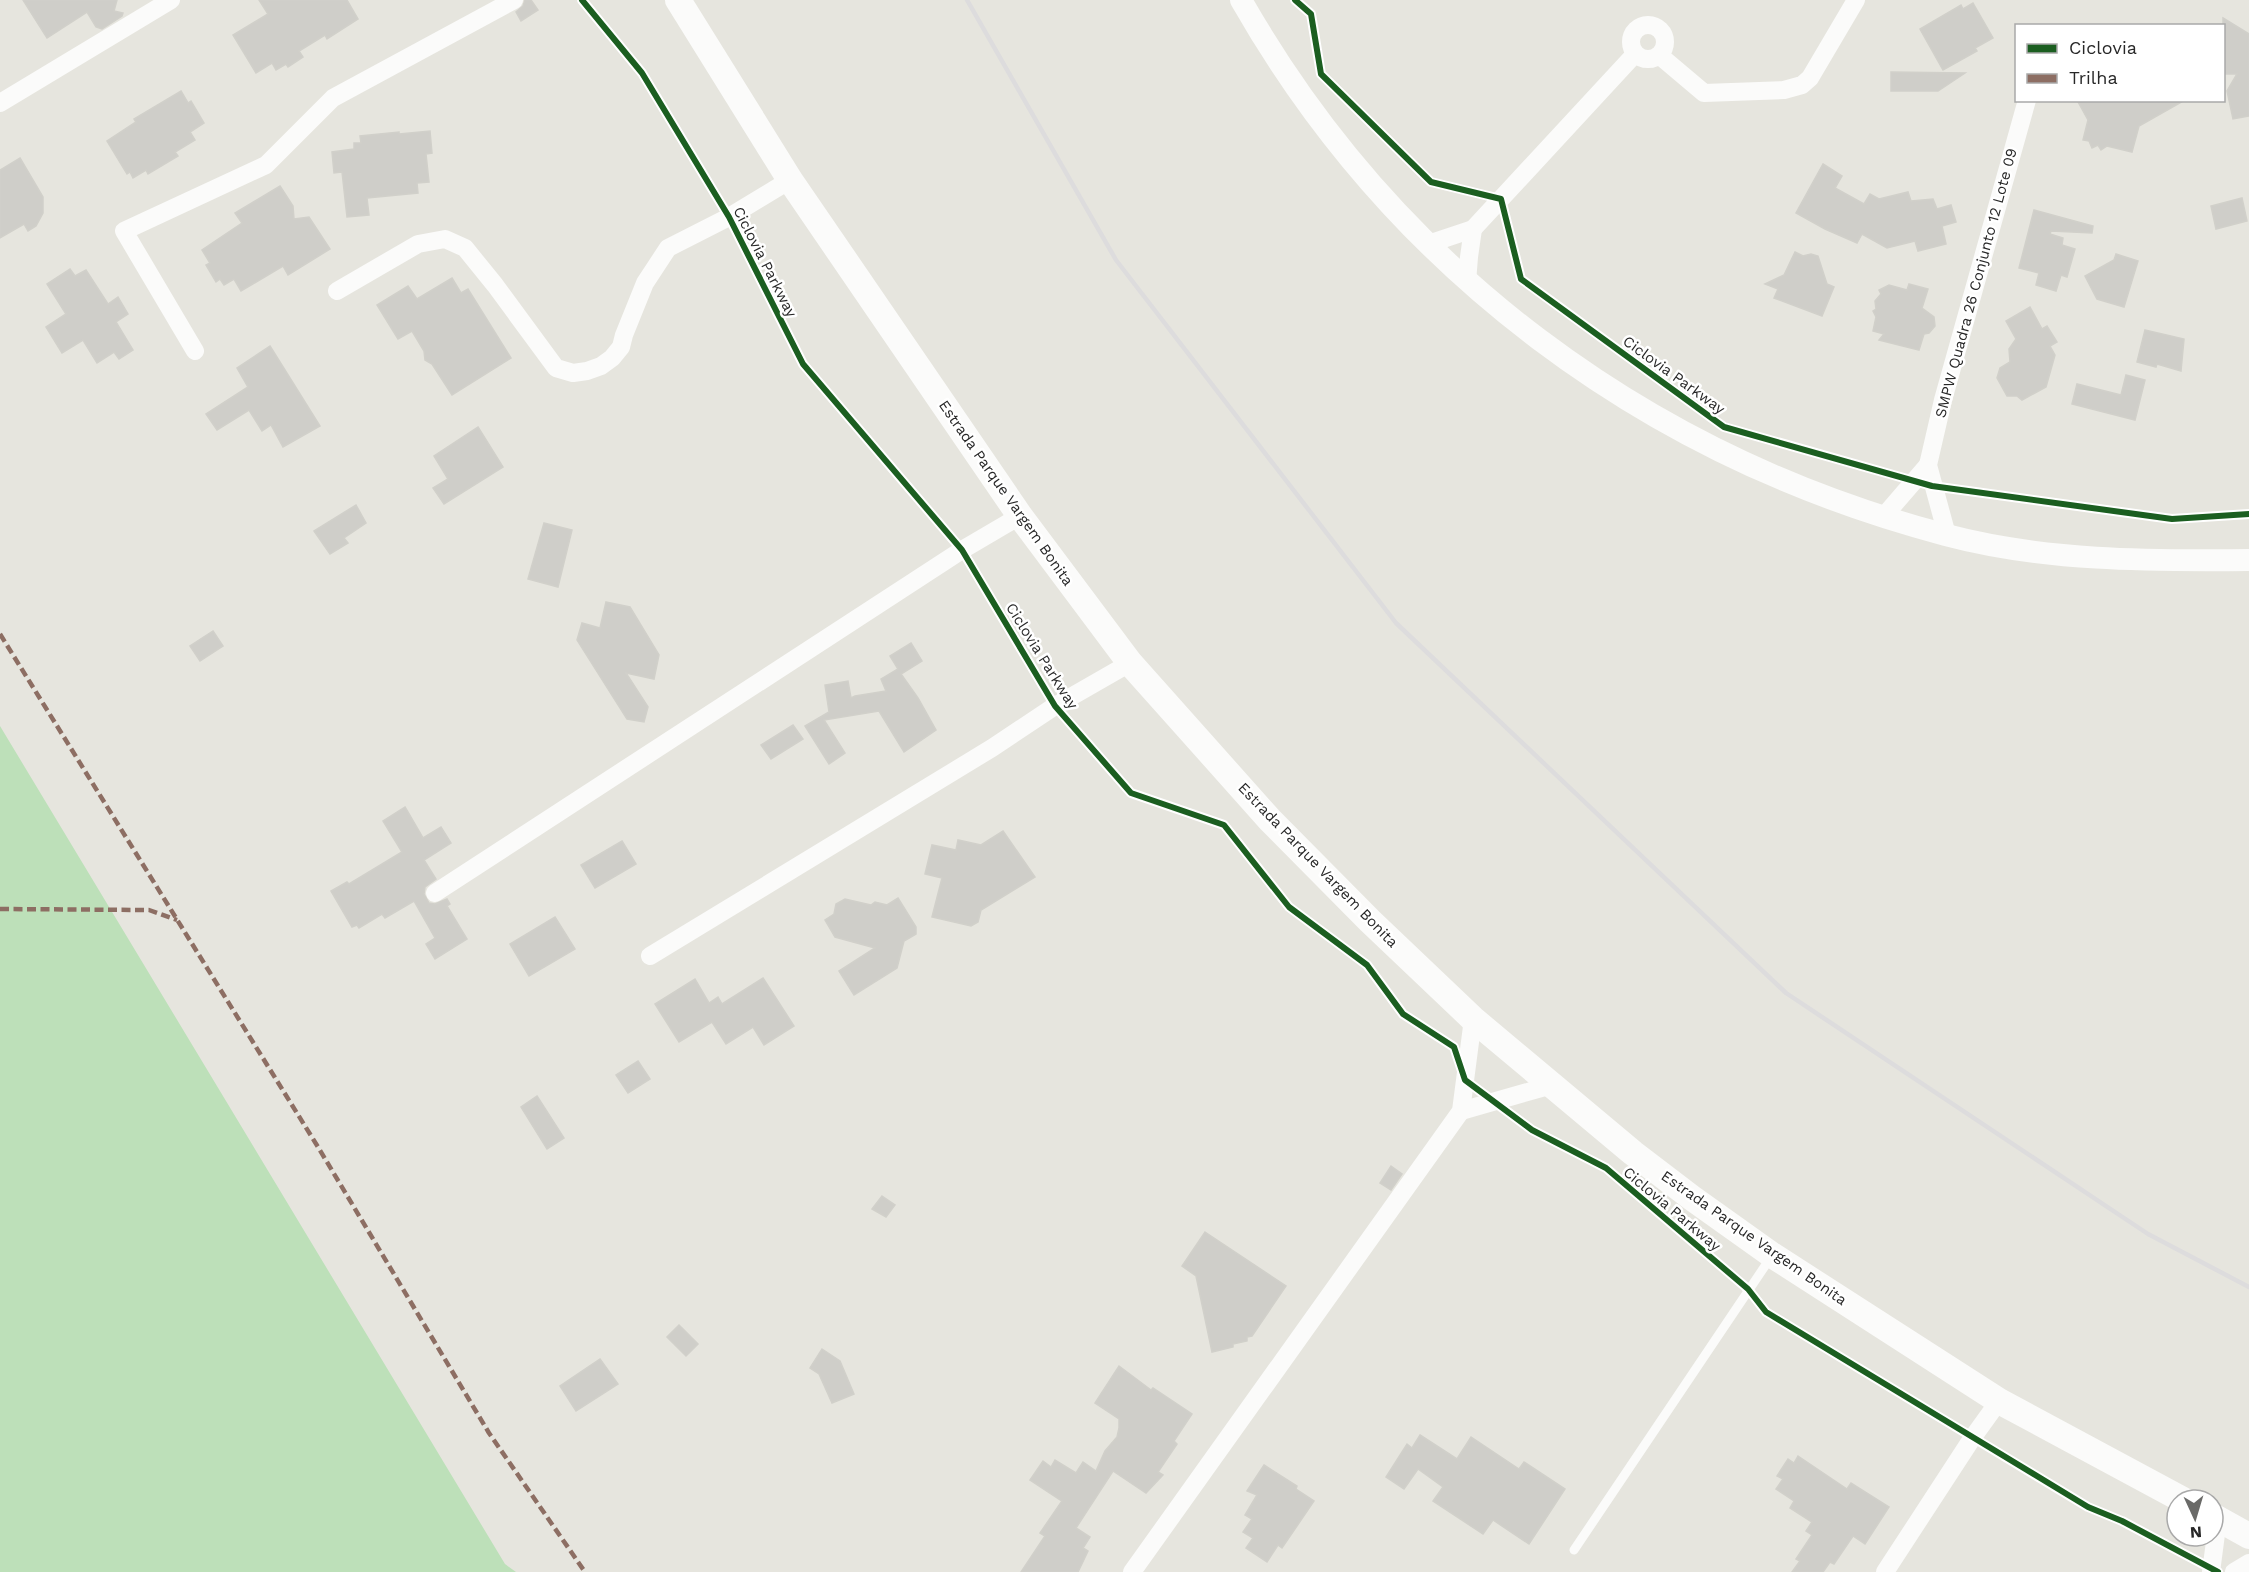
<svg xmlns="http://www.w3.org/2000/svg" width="2249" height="1572" viewBox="0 0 2249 1572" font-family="'Work Sans',sans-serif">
<rect width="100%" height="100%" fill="#e6e5de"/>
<path fill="#bde0b9" d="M0 726 505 1564 516 1572H0Z"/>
<g fill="#cfcec9" stroke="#d1d0ca" stroke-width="1.5">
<path d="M23 0H117L114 11 123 13 122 16 102 29 96 27 87 12 47 38Z"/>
<path d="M259 0H347L358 19 327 39 325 35 299 51 303 57 288 67 286 64 276 70 272 63 256 73 233 35 268 14Z"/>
<path d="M525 0H531L538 10 521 21 516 12 523 6Z"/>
<path d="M1973 3 1993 38 1975 48 1977 51 1943 70 1920 29 1961 5 1963 9Z"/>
<path d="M2223 18 2249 34V116L2233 119 2227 91 2237 74H2223Z"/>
<path d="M1891 72 1965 73 1938 91H1891Z"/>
<path d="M181 91 188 103 191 101 204 123 190 132 195 140 175 152 178 156 148 174 146 170 133 178 130 172 127 174 107 141 136 122 134 119Z"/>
<path d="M2077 100H2185L2139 126 2132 152 2107 146 2101 150 2098 145 2092 148 2089 141 2083 140 2088 120Z"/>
<path d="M430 131 432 153 426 154 429 182 417 183 418 193 367 198 369 215 347 217 342 172 334 173 332 152 354 149V143H361L360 136 399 132V134Z"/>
<path d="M20 158 43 197V213L36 226 28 231 24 224 0 238V170Z"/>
<path d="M1823 164 1842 176 1835 188 1864 204 1870 194 1879 199 1908 192 1911 201 1933 199 1937 209 1951 205 1956 222 1942 226 1946 244 1918 251 1915 241 1887 248 1862 234 1857 243 1825 229 1796 213Z"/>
<path d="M280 186 293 206 294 219 309 217 330 249 288 275 283 266 241 291 234 279 224 285 220 279 216 282 206 265 210 263 202 250 242 223 235 213Z"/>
<path d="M2242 198 2247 221 2216 229 2211 206Z"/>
<path d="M2034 210 2093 226 2092 233 2051 231 2050 234 2063 238 2062 245 2075 249 2067 277 2061 275 2056 291 2036 285 2039 273 2019 268Z"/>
<path d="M1795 252 1803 256 1811 254 1818 256 1827 284 1834 287 1822 316 1774 298 1778 289 1765 284 1784 275Z"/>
<path d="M2116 254 2138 261 2124 307 2097 299 2085 276 2114 260Z"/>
<path d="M70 269 75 276 86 270 108 304 118 297 128 314 116 322 133 350 119 359 114 352 97 363 83 340 62 353 46 327 66 314 47 284Z"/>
<path d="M452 278 461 293 468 289 511 358 452 395 432 364 425 360 424 351 412 331 398 339 377 305 408 286 417 299Z"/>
<path d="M1909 284 1928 289 1922 308 1934 317 1935 326 1929 333 1924 334 1919 350 1879 340 1884 334 1873 331 1876 317 1873 311 1876 309 1875 301 1881 294 1879 290 1889 285 1907 290Z"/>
<path d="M2030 307 2042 329 2047 326 2057 342 2050 346 2055 355 2046 387 2022 400 2017 396H2007L1997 378 2000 368 2010 362 2009 349 2016 339 2006 321Z"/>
<path d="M2145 330 2184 339 2181 371 2157 364 2156 367 2137 362Z"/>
<path d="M270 346 320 426 283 447 271 425 262 431 249 410 217 430 206 414 248 387 237 368Z"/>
<path d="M2126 375 2145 380 2135 420 2072 404 2077 384 2121 395Z"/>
<path d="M478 427 503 467 444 504 433 488 448 479 434 456Z"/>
<path d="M356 505 366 523 344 538 348 543 330 554 314 531Z"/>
<path d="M544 523 572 530 558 587 528 579Z"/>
<path d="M606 602 630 607 659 655 654 679 626 673 648 707 644 722 627 719 577 640 582 623 600 628Z"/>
<path d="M213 631 223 646 200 661 190 646Z"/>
<path d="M911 643 922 661 901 674 918 698 936 730 904 752 879 711 824 720 845 753 829 764 805 726 829 712 825 685 848 681 851 698 855 696 886 691 881 679 898 669 890 656Z"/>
<path d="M793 725 803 739 771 759 761 745Z"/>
<path d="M405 807 423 838 441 827 451 843 424 860 436 879 425 887 424 894 429 903 435 904 447 899 450 904 447 906 467 939 435 959 426 944 435 938 414 901 385 918 382 914 359 928 357 925 352 927 331 891 347 882 349 884 402 852 383 821Z"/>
<path d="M1003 831 1035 877 981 910 978 922 971 926 932 917 942 878 925 874 932 845 956 850 958 840 981 845Z"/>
<path d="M622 841 636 864 595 888 581 865Z"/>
<path d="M898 898 916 927V934L904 941 897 968 854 995 839 971 875 948 835 937 825 920 834 914 836 904 845 899 871 905 875 902 887 905Z"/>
<path d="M555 917 575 949 529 976 510 944Z"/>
<path d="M763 978 794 1026 764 1045 753 1027 726 1044 712 1022 679 1042 655 1004 695 979 709 1003 718 997 722 1004Z"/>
<path d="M638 1061 650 1079 628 1093 616 1075Z"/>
<path d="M537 1096 564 1138 547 1149 521 1107Z"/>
<path d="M1391 1166 1402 1174 1391 1190 1380 1183Z"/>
<path d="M882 1196 895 1205 886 1217 872 1209Z"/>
<path d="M1205 1232 1286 1286 1252 1336 1247 1337V1341L1233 1344V1347L1212 1352 1196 1276 1182 1266Z"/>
<path d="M679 1325 698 1344 686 1356 667 1337Z"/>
<path d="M822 1349 840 1361 854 1394 832 1403 819 1374 810 1368Z"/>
<path d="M600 1359 618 1384 576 1411 560 1386Z"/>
<path d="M1119 1366 1151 1390 1153 1388 1192 1414 1174 1441 1177 1444 1158 1472 1163 1475 1146 1493 1113 1471 1076 1528 1090 1537 1083 1548 1088 1551 1078 1572H1021L1045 1536 1040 1533 1062 1501 1030 1480 1043 1461 1051 1467 1055 1460 1076 1473 1083 1462 1096 1471 1105 1451 1117 1437 1119 1428V1419L1095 1403Z"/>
<path d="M1420 1435 1457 1459 1471 1437 1519 1469 1524 1462 1565 1489 1529 1544 1493 1520 1483 1534 1433 1501 1443 1487 1418 1469 1404 1489 1386 1477 1407 1444 1412 1448Z"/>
<path d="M1798 1456 1847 1489 1851 1483 1889 1507 1865 1544 1853 1536 1834 1564 1830 1562 1823 1572H1792L1800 1561 1796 1559 1812 1535 1806 1531 1812 1522 1790 1508 1794 1501 1776 1489 1783 1479 1777 1476 1788 1459 1794 1463Z"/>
<path d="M1264 1465 1297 1486 1296 1489 1314 1501 1282 1548 1278 1545 1267 1562 1246 1548 1253 1538 1243 1532 1252 1519 1245 1515 1257 1495 1247 1491Z"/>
</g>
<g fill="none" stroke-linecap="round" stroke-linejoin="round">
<path stroke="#fbfbfa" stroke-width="9" d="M1574 1550 1771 1257"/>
<g stroke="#fbfbfa" stroke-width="18">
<circle cx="1648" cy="42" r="17"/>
<path d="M1659 55 1704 93 1784 90 1802 85 1810 78 1856 0"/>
<path d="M0 103 171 0"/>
<path d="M1428 244 1473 229 1635 54"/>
<path d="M1467 282 1469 257 1473 229"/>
<path d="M337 291 418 244 445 239 465 248 495 285 556 368 573 373 587 371 601 366 612 358 621 347 624 335 645 283 668 248 729 217 790 180"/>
<path d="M195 351 124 231 266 165 333 98 514 0"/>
<path d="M1884 516 1928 465"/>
<path d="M1947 535 1928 465 1943 400 2027 100"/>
<path d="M435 893 962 550 1020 516"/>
<path d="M650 956 992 748 1055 706 1130 663"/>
<path d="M1461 1111 1552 1085"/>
<path d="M1132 1572 1461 1111 1473 1019"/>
<path d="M1885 1572 1973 1437 1999 1401"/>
<path d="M2211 1572 2218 1519"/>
<path d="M2234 1572 2249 1563"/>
</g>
<path stroke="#fbfbfa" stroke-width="22" d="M1241 0C1395 270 1646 456 1946 535 2044 561 2148 561 2249 560"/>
<g stroke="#fbfbfa" stroke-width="26">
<path d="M678 0 790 180 1020 516 1130 663 1270 820 1370 921 1473 1019 1633 1153 1692 1198 1772 1255 1999 1401 2183 1500"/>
<path d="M2213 1516 2249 1536"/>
</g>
<path stroke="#dddcdd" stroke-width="4.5" d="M967 0 1116 260 1396 623 1786 993 2148 1234 2249 1287"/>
<g stroke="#8d6e63" stroke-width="4.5" stroke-dasharray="9 4.5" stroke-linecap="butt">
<path d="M0 634 318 1147 489 1433 585 1572"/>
<path d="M0 909 149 910 177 920"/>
</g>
<defs>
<g id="cycleway">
<path d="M582 0 642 73 729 217 803 364 962 550 1055 706 1131 793 1224 825 1289 907 1367 965 1403 1014 1454 1047 1465 1080 1532 1130 1606 1168 1748 1289 1766 1312 2088 1507 2122 1521 2218 1572"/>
<path d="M1295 0 1311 14 1321 74 1431 182 1501 199 1521 279 1724 427 1932 486 2172 519 2249 514"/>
</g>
</defs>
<use href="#cycleway" stroke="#fff" stroke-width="10"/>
<use href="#cycleway" stroke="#1b5e20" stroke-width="6"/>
</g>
<g text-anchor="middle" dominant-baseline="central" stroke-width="5" stroke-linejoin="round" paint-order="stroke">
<g font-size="15" fill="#282828" stroke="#fff">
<text transform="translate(765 262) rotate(63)">Ciclovia Parkway</text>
<text transform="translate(1976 283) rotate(-75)">SMPW Quadra 26 Conjunto 12 Lote 09</text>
<text transform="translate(1674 375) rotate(36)">Ciclovia Parkway</text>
<text transform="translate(1006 493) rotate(55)">Estrada Parque Vargem Bonita</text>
<text transform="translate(1042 656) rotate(58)">Ciclovia Parkway</text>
<text transform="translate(1318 865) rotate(46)">Estrada Parque Vargem Bonita</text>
<text transform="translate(1672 1209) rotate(40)">Ciclovia Parkway</text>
<text transform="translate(1754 1238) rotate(35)">Estrada Parque Vargem Bonita</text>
</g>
</g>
<rect x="2015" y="24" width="210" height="78" fill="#ffffff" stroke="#a9a9a9" stroke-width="1.5"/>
<rect x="2027" y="44" width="30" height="9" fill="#1b5e20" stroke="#a9a9a9" stroke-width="1.5"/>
<text x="2069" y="54" font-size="18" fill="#282828">Ciclovia</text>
<rect x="2027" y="74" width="30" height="9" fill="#8d6e63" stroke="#a9a9a9" stroke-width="1.5"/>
<text x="2069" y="84" font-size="18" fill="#282828">Trilha</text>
<g transform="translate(2195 1518) rotate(176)"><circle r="28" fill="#ffffff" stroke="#a9a9a9" stroke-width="1.5"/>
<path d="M0-4.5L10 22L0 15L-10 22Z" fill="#6a6a68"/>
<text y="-9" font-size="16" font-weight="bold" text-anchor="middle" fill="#282828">N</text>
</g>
</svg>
